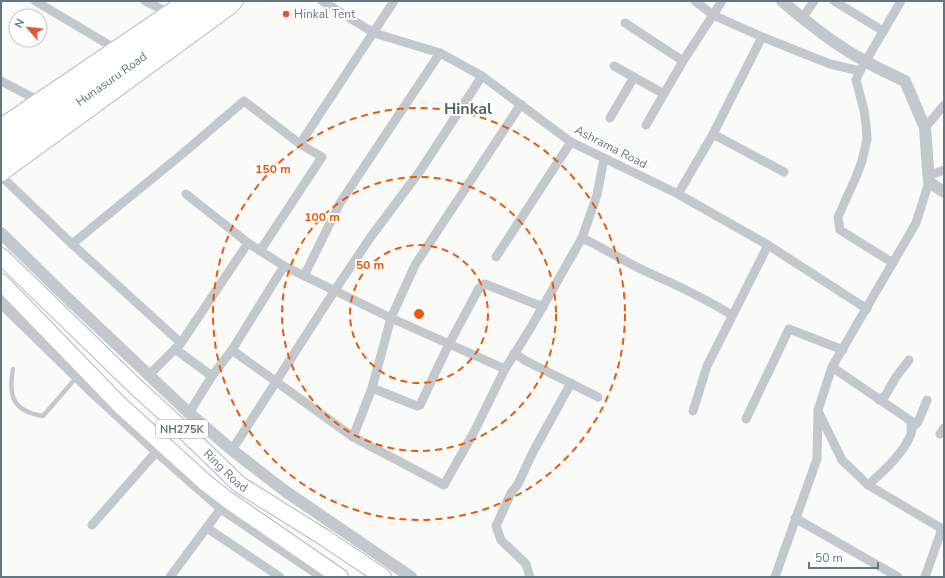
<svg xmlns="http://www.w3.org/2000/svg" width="945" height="578" viewBox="0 0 945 578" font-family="'Nunito Sans',sans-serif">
<rect width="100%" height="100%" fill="#fafaf8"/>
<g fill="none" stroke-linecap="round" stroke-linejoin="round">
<defs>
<g id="primary">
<path d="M1 141 88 83 205 1"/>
<path id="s1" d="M1 157 222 1"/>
</g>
<g id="trunk">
<path d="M1 127 187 1"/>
<path d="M1 173 229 7 235 1"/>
<path id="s2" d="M1 256 136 387 181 428 240 485 325 538 383 577"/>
<path d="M1 282 120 405 206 483 228 500 340 577"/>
</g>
</defs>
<use href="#primary" stroke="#b5babe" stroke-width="16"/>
<use href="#trunk" stroke="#b4b9bd" stroke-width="18"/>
<path stroke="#c3c8cc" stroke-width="4.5" d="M13 369C8 397 13 411 43 416L76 378"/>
<g stroke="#c3c8cc" stroke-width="9">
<path d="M35 1 116 49"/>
<path d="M145 1 169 13"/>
<path d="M322 1 374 33 440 53 482 76 571 142 678 194 768 245 867 309"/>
<path d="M695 1 713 15 762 37 830 64 860 71"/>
<path d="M834 1 883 31"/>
<path d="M802 19 814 1"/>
<path d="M625 23 683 61"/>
<path d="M614 66 664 94"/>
<path d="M1 81 39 101"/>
<path d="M610 118 634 77"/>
<path d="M646 125 683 61 722 1"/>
<path d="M925 128 944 105"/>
<path d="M713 134 784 172"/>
<path d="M300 144 394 1"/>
<path d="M1 176 72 244 181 343"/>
<path d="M928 176 944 170"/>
<path d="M186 194 248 243 284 266 391 318 505 369"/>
<path d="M678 194 713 134 762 37"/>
<path d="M582 238C604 248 625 262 647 272 677 285 704 298 732 315"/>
<path d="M72 244 181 155 244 101 300 144 322 157 260 251"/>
<path d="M496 257 571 142"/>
<path d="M893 263 840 230 838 217 856 177 862 161 867 139 866 125 864 110 856 80 860 71 901 1"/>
<path d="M304 276 340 203 440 53"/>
<path d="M175 349 212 376"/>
<path d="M232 350 353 437 444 485 474 432 505 369 530 329 582 238 597 195 604 158"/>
<path d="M514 353 526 361 598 397"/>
<path d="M832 367 911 421C911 425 912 430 911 434 904 453 883 472 868 485"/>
<path d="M149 375 181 343 248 243"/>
<path d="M372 388 417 406 420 405 449 344 479 288 485 284 543 307"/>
<path d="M879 400 885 396 896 377 909 360"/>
<path d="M693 411 707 366 768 245"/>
<path d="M818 411 842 460 868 485 944 530"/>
<path d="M189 413 212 376 232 350 284 266"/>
<path d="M746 419 789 329 843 350"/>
<path d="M911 429 918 422 927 400"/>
<path d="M940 434 944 428"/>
<path d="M353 437 372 388 391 318 415 265 521 104"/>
<path d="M232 450 335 290 370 238 420 171 482 76"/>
<path d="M795 518 898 577"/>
<path d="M92 525 157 451"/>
<path d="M207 528 280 577"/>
<path d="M170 577 225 503"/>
<path d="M530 577 526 564 501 540 496 526 511 493 518 484 533 452 571 383"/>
<path d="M775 577 817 459 818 410 832 367 916 223 929 182"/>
<path d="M925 577 942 529"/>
</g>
<g stroke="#c3c8cc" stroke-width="12">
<path d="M782 1C808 23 836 46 867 62 879 69 892 75 905 81L925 128 929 182 944 192"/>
<path d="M1 233 60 291 189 413 232 450 285 491 411 577"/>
<path d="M1 302 89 388 165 458 222 508 324 577"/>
</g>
<use href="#primary" stroke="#fff" stroke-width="15"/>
<use href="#trunk" stroke="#fff" stroke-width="16"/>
</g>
<g fill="none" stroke="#e8590c" stroke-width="2" stroke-dasharray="7 5">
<circle cx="419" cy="314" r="69"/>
<circle cx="419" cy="314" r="137"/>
<circle cx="419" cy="314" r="206"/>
</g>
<circle fill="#e4572e" stroke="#fff" stroke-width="1.5" cx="286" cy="14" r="4"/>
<g text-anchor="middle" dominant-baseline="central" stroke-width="4" stroke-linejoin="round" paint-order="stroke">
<rect fill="#fff" stroke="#939fa8" stroke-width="1" x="156" y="420" width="52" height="18" rx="3"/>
<g font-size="11" font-weight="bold" fill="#657683">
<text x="182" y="429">NH275K</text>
</g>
<g font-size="12" fill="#657683" stroke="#fff" text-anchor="start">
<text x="294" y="14">Hinkal Tent</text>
</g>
<g font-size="12" fill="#657683" stroke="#fff">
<text stroke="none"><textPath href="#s1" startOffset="135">Hunasuru Road</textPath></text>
<text transform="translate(611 147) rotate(27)">Ashrama Road</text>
<text stroke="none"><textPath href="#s2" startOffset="311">Ring Road</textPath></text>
</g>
<g font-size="16" font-weight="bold" fill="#57646e" stroke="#fff">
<text x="468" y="109">Hinkal</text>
</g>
</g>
<circle cx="419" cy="314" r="6" fill="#e8590c" stroke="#fff" stroke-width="2"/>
<g font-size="12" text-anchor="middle" font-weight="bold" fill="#e8590c" stroke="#fff" stroke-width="4" stroke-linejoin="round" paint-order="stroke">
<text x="273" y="173">150 m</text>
<text x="322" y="221">100 m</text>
<text x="370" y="269">50 m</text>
</g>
<rect width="945" height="578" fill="none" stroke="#657683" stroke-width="4"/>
<g transform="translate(28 28) rotate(298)"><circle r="19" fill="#ffffff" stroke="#c1c8cd"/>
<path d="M0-3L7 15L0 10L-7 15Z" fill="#e4572e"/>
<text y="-6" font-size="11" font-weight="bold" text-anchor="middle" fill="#657683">N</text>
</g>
<path d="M809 562v6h69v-6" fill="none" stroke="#657683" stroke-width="2"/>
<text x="815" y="562" font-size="12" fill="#657683" stroke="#ffffff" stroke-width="3" paint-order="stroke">50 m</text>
</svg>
